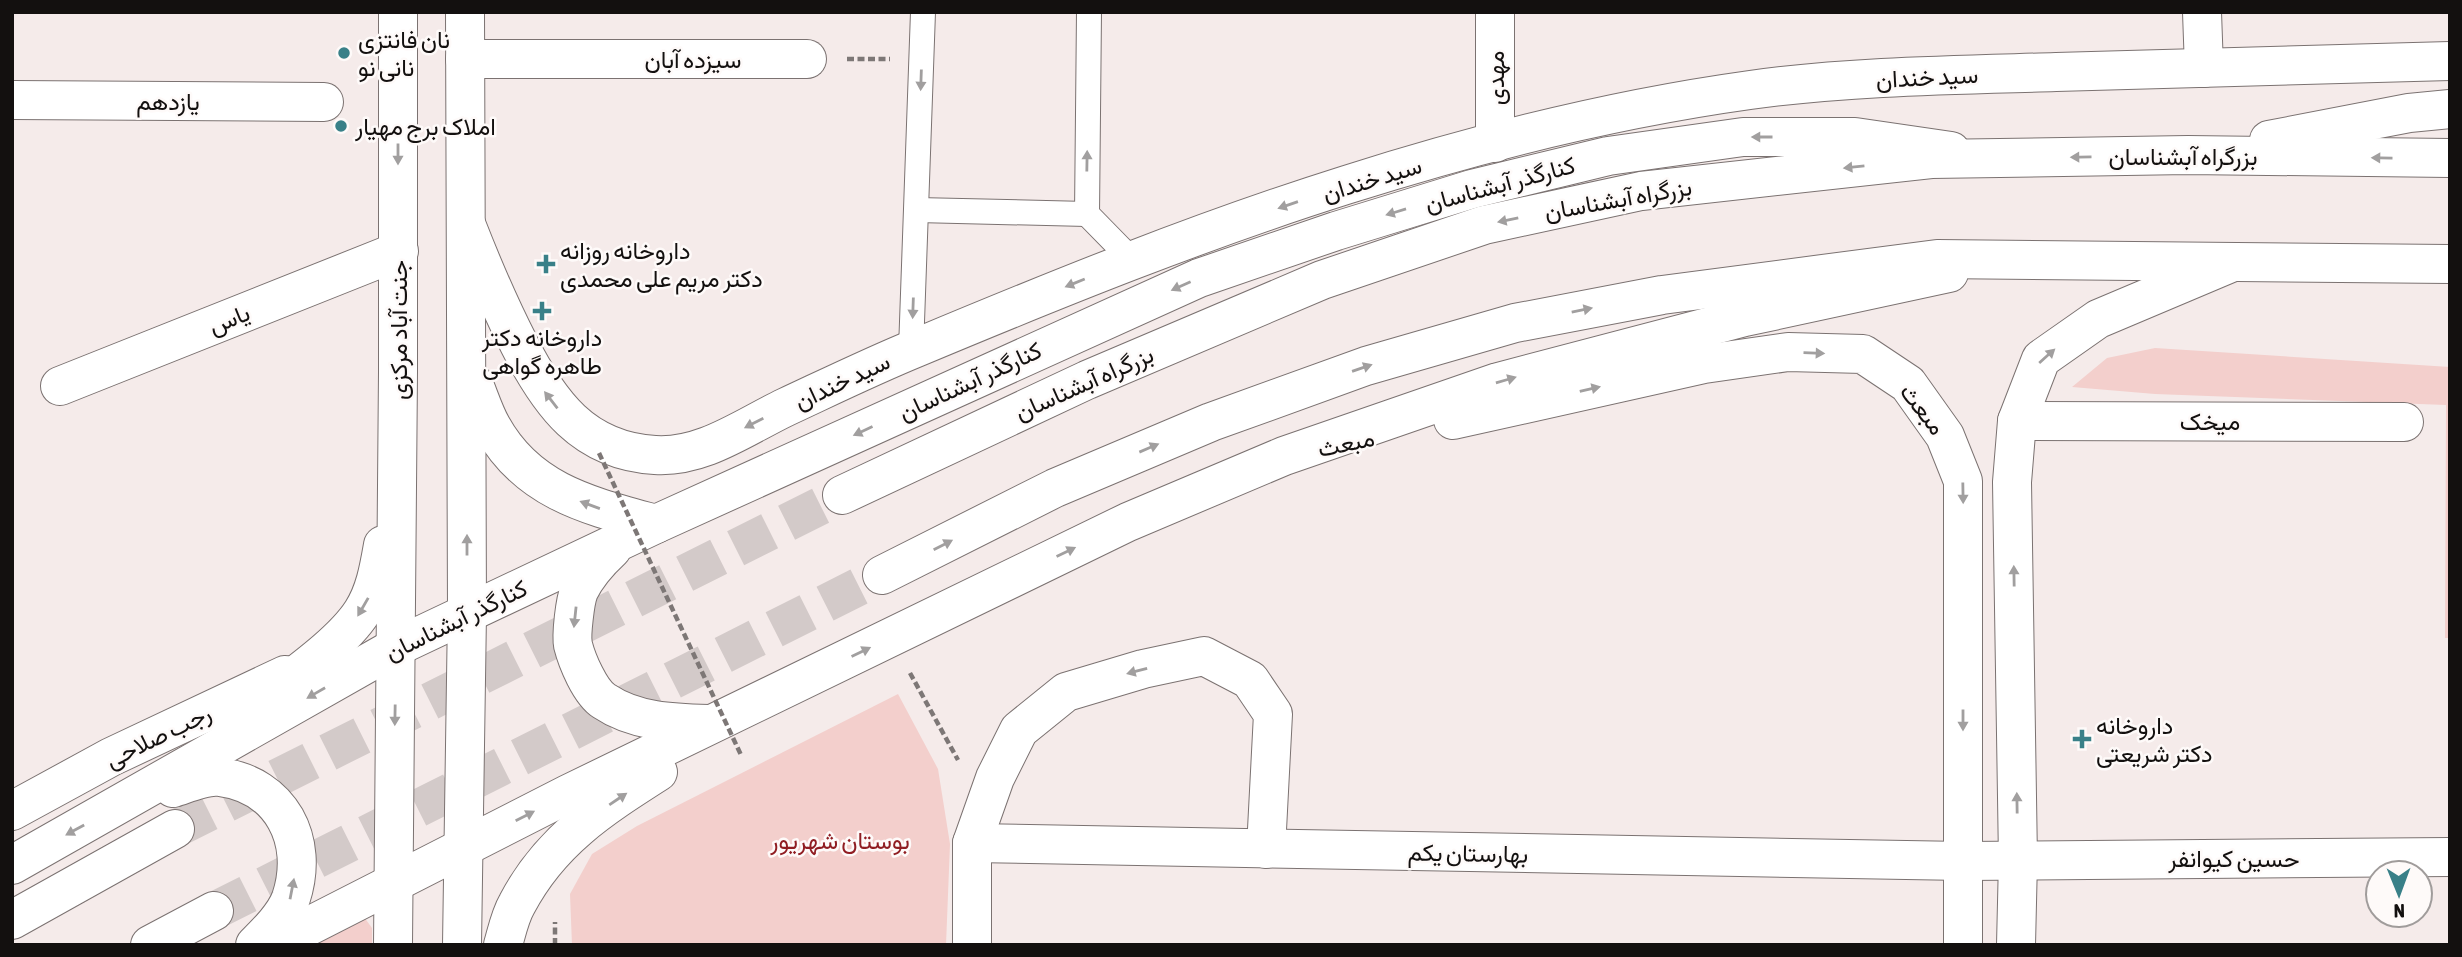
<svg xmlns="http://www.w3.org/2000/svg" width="2462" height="957" viewBox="0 0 2462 957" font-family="'Asap Condensed',Vazirmatn,sans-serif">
<rect width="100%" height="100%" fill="#f5ebea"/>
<g fill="#f3cfcc">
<path d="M2155 348 2450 367V638H2445L2446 405 2155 394 2072 387 2107 358Z"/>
<path d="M898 694 938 769 950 844 946 945H572L570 894 592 854 637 826Z"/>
<path d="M364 917 372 928V945H311Z"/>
</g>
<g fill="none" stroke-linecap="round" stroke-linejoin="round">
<g stroke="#d3cac9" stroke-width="38" stroke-dasharray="38 19" stroke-linecap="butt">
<path d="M175 829 842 495"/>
<path d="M214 911 882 575"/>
</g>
<defs>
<g id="lane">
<path d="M1089 12 1087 214 1132 260"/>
<path d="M917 210 1087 214"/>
<path d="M911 350 923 12"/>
</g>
<g id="street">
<path d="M2202 12 2204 68"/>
<path d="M465 59H807"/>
<path d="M12 100 324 102"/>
<path d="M1495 143V12"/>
<path d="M466 224C482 265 499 305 519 344 549 403 583 451 655 455 703 458 744 427 786 407 829 387 872 366 916 348 1057 289 1200 231 1346 185 1478 143 1613 109 1750 90 1851 76 1954 75 2056 72 2187 69 2318 64 2450 61"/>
<path d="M60 386 399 251"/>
<path d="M2017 421 2404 422"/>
<path d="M12 811 111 757 285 675"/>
<path d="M972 843 1963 861 2450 857"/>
<path d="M972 945V843L995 778 1019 730 1066 692 1143 669 1204 656 1250 680 1273 714 1266 849"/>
</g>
<g id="secondary">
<path d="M473 382C479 396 484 413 492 427 528 492 590 506 656 524"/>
<path d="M1453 420 1704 364 1788 352 1863 354 1908 384 1945 436 1963 481V945"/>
<path d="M612 549C598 562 587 574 579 591 575 601 571 635 573 645 577 661 590 692 604 701 635 722 673 723 709 724"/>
<path d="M253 708C285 682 340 646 362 612 375 592 379 568 383 545"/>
<path d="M173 788C186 784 206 775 220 777 281 785 310 840 291 898 285 915 268 932 255 945"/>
<path d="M12 865 396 647 656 524 1199 278 1336 231 1472 189 1608 156 1743 137H1855L1951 151"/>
<path d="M272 945 568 794 1128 522 1284 456 1498 382 1745 317 1949 273"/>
<path d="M393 945 398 372V12"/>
<path d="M462 945 467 613 465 12"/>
<path d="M503 945C507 931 510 916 517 904 550 841 600 809 658 772"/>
<path d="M2016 945 2018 860 2012 482 2017 421 2041 359 2098 319 2233 262"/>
</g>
<g id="highway">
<path d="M2269 140 2409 113 2450 109"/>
<path d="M842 495 1087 380 1322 280 1484 225 1641 191 1931 159 2188 155 2450 158"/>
<path d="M882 575 1055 488 1211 422 1366 366 1515 323 1662 295 1937 259 2450 264"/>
<path d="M12 920 175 829"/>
<path d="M150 945 214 911"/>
</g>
</defs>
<use href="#lane" stroke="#7b7271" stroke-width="26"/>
<use href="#street" stroke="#7b7271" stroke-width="40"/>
<use href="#secondary" stroke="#7b7271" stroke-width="40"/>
<use href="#highway" stroke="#7b7271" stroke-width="40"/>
<g stroke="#7d7776" stroke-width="4.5" stroke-dasharray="7 3.5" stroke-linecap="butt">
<path d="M847 59H890"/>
<path d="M910 673 958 760"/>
<path d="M555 945V922"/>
</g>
<use href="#lane" stroke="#fff" stroke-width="24"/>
<use href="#street" stroke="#fff" stroke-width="38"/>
<use href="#secondary" stroke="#fff" stroke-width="38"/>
<use href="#highway" stroke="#fff" stroke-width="38"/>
<path stroke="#7d7776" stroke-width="4.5" stroke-dasharray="7 3.5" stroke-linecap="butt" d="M599 453 741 755"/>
</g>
<defs><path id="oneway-solid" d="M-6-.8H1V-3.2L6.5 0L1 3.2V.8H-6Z" transform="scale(1.75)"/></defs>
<g fill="#a19f9f">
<use href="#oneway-solid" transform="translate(921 80) rotate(92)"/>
<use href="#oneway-solid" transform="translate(1762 137) rotate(180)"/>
<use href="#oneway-solid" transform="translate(398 154) rotate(90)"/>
<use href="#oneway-solid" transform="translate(2081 157) rotate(179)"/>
<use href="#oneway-solid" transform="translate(2382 158) rotate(-179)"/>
<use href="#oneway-solid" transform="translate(1087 161) rotate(-89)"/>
<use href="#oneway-solid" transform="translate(1854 167) rotate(174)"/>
<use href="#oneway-solid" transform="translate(1288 205) rotate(161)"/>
<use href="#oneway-solid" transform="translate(1396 212) rotate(163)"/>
<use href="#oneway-solid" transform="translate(1508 220) rotate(168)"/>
<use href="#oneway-solid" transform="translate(1075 283) rotate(158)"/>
<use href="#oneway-solid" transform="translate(1181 286) rotate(156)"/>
<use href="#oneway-solid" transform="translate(913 308) rotate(92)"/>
<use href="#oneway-solid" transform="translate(1582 310) rotate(-11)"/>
<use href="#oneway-solid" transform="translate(1814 353) rotate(2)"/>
<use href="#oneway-solid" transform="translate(2047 356) rotate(-42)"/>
<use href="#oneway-solid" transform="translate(1362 368) rotate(-19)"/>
<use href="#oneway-solid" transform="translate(1506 380) rotate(-16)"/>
<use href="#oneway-solid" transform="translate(1590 389) rotate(-13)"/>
<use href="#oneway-solid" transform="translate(551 400) rotate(-128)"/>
<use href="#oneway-solid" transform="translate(754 423) rotate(153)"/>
<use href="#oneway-solid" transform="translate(863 431) rotate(155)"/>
<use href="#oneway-solid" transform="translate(1149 448) rotate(-23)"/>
<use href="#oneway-solid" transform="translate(1963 493) rotate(89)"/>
<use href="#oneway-solid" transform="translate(590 505) rotate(-160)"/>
<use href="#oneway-solid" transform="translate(467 545) rotate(-90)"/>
<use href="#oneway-solid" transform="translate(943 545) rotate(-27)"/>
<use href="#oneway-solid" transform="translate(1066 552) rotate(-26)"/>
<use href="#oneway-solid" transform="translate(2014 576) rotate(-91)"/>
<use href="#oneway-solid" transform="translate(363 607) rotate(120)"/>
<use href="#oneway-solid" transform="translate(575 617) rotate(96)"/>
<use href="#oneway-solid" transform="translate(861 652) rotate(-26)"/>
<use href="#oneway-solid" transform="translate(1137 671) rotate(165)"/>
<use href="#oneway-solid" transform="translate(316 693) rotate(150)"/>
<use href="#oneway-solid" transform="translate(395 715) rotate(91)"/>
<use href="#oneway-solid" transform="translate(1963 720) rotate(90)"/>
<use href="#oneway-solid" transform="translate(618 799) rotate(-34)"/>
<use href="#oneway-solid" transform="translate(2017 803) rotate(-91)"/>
<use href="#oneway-solid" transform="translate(525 816) rotate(-27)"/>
<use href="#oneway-solid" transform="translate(75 830) rotate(151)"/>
<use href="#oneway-solid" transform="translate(292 889) rotate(-79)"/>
</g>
<g fill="#398088" stroke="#fefaf9" stroke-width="2.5">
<circle cx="344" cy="53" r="7"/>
<circle cx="341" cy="126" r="7"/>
<path d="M542.5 253.5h7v7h7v7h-7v7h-7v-7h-7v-7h7z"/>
<path d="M538.5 300.5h7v7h7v7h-7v7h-7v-7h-7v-7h7z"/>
<path d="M2078.5 728.5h7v7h7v7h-7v7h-7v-7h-7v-7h7z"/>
</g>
<g text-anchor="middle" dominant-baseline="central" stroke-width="5" stroke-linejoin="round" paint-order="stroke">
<g font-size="24" fill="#13100f" stroke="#fefaf9" text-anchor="start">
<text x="358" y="39">نان فانتزی<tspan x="358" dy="28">نانی نو</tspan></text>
<text x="355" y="126">املاک برج مهیار</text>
<text x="560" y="250">داروخانه روزانه<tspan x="560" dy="28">دکتر مریم علی محمدی</tspan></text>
<text x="542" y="337" text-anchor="middle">داروخانه دکتر<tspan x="542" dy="28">طاهره گواهی</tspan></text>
<text x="2096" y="725">داروخانه<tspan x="2096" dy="28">دکتر شریعتی</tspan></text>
</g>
<g font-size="24" fill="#13100f" stroke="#fefaf9">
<text x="693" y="59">سیزده آبان</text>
<text transform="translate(1927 77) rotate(-3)">سید خندان</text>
<text transform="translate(1495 78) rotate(-90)">مهدی</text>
<text x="168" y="101">یازدهم</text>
<text x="2183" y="156">بزرگراه آبشناسان</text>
<text transform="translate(1372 179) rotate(-17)">سید خندان</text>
<text transform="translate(1500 184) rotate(-15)">کنارگذر آبشناسان</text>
<text transform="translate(1618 199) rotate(-10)">بزرگراه آبشناسان</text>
<text transform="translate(229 319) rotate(-22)">یاس</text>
<text transform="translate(398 330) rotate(-90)">جنت آباد مرکزی</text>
<text transform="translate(842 381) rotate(-25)">سید خندان</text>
<text transform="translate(970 381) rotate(-25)">کنارگذر آبشناسان</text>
<text transform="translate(1084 383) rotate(-24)">بزرگراه آبشناسان</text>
<text transform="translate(1923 409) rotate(52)">مبعث</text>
<text x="2210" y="421">میخک</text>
<text transform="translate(1346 443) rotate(-12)">مبعث</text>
<text transform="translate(456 620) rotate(-26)">کنارگذر آبشناسان</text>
<text transform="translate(158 736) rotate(-26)">رجب صلاحی</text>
<text transform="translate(1468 853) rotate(1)">بهارستان یکم</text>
<text x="2234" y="858">حسین کیوانفر</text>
</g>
<g font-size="24" fill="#901d22" stroke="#fefaf9">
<text x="840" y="840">بوستان شهریور</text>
</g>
</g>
<rect width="2462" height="957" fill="none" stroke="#13100f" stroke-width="28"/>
<g transform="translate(2399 894) rotate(179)"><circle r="33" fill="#fefaf9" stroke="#a09c9b" stroke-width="2"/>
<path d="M0-5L12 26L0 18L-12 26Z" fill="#398088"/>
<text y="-10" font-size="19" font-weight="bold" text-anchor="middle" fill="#13100f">N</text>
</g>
</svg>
